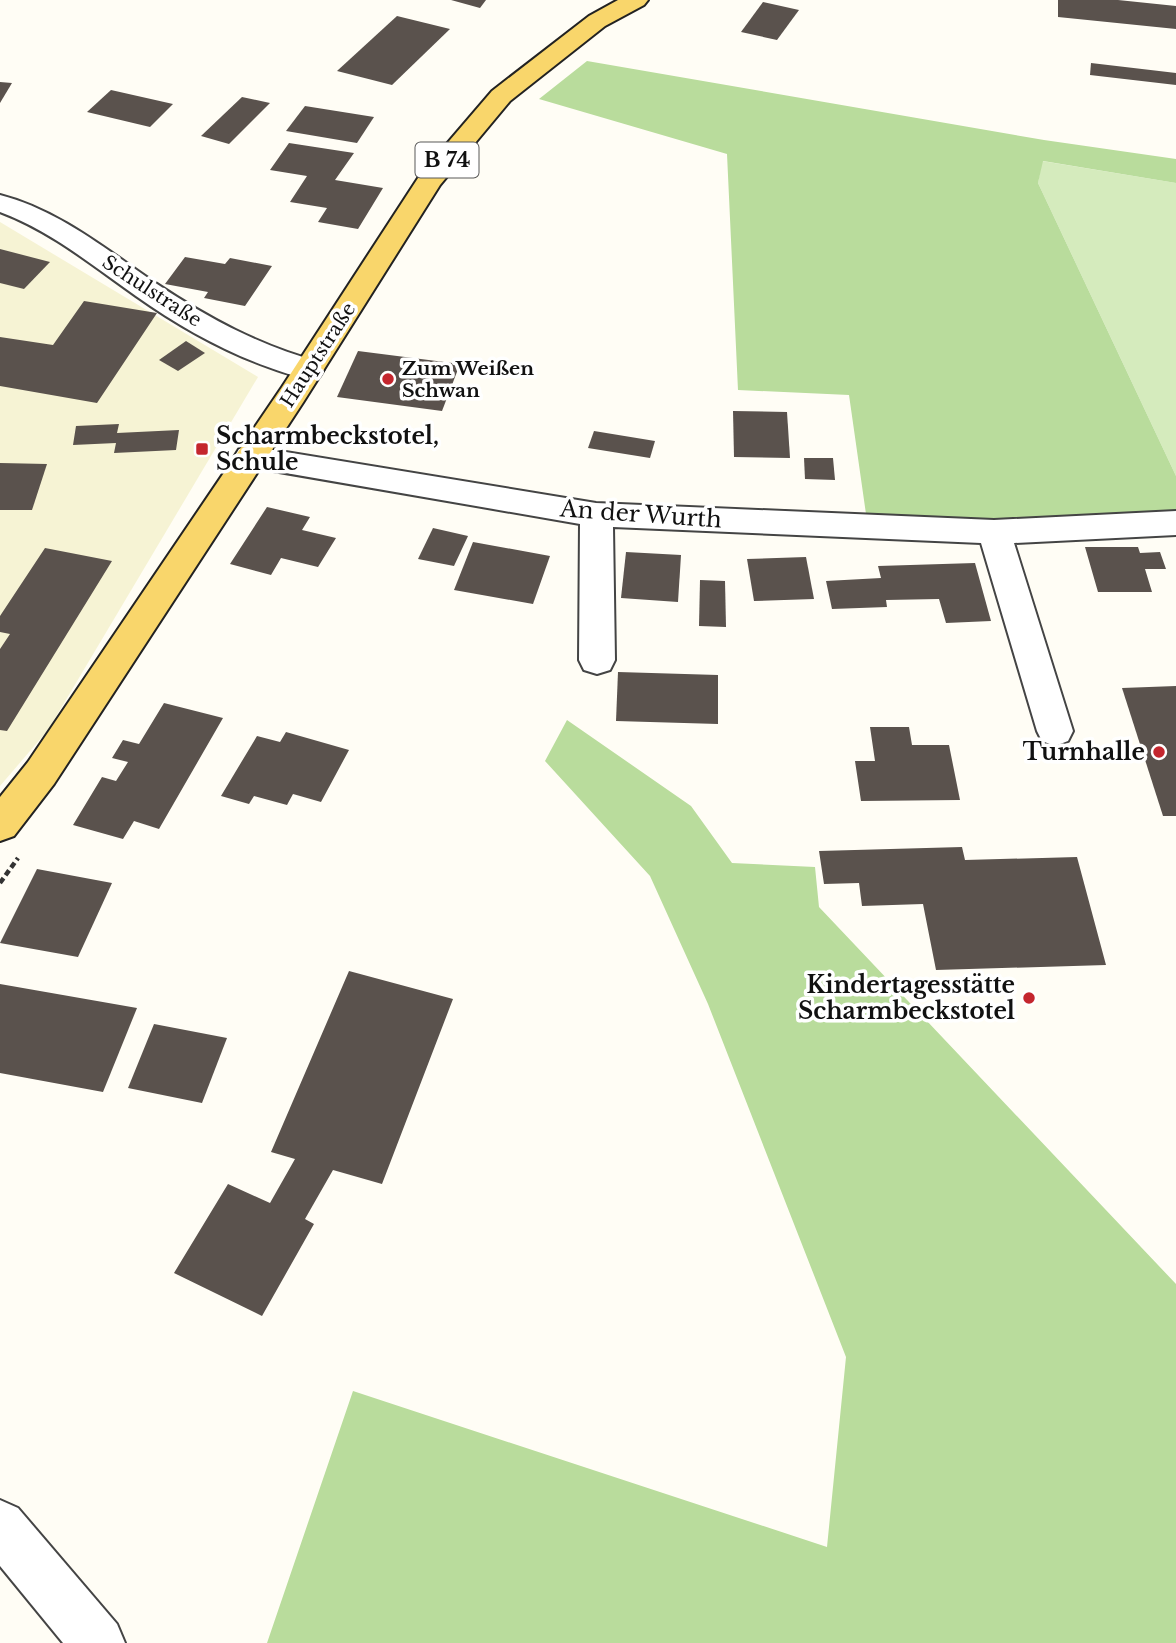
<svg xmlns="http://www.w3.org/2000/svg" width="1176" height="1643" viewBox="0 0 1176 1643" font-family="'Libre Baskerville',serif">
<rect width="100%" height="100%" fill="#fffdf5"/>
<path fill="#f6f3d4" d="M0 222 258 377 48 730 0 786Z"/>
<path fill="#d5ebbd" d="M1042 161 1176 183V476L1038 183Z"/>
<g fill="#b9dc9c">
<path d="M587 61 1044 140 1176 159V183L1043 161 1038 183 1176 476V510L995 519 866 514 849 395 738 390 727 154 539 99Z"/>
<path d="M567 720 691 806 732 863 815 867 819 907 1176 1284V1643H267L353 1391 827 1547 846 1357 708 1004 650 876 545 761Z"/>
</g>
<g fill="#5a524d">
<path d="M451 0H486L480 8Z"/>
<path d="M1058 0H1118L1176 6V29L1058 17Z"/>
<path d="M763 2 799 10 777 40 741 32Z"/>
<path d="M397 16 450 29 392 85 337 71Z"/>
<path d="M1091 63 1176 73V85L1090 75Z"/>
<path d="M0 82 12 83 0 103Z"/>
<path d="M111 90 173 104 150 127 87 112Z"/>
<path d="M242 97 270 103 229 144 201 136Z"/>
<path d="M305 106 374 117 357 143 286 131Z"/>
<path d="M289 143 354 153 335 180 383 188 358 229 318 222 327 208 290 202 307 176 270 170Z"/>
<path d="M0 249 50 262 24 289 0 283Z"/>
<path d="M185 257 225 264 230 258 272 266 245 306 204 298 208 292 165 284Z"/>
<path d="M84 301 157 313 97 403 0 386V337L53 345Z"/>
<path d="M186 341 205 353 178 371 159 360Z"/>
<path d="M358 351 460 364 442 411 337 397Z"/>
<path d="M733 411 787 412 790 458 734 457Z"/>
<path d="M119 424 117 433 179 430 176 450 114 453 116 443 73 445 76 426Z"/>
<path d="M594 431 655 441 650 458 588 448Z"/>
<path d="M804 458H833L835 480 805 479Z"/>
<path d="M0 463 47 464 32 510H0Z"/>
<path d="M267 507 310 517 302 530 336 538 318 567 281 558 271 575 230 564Z"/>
<path d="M433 528 468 536 454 566 418 559Z"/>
<path d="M473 542 550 556 533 604 454 590Z"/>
<path d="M1085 547H1138L1140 553 1160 552 1166 569H1145L1152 592H1098Z"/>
<path d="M45 548 112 561 7 731 0 730V649L10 634 0 632V616Z"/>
<path d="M626 552 681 555 678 602 621 598Z"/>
<path d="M806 557 814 599 754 601 747 559Z"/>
<path d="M975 563 991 621 946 623 939 599 886 600 887 607 832 609 826 581 881 578 878 566Z"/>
<path d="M700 580 725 581 726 627 699 626Z"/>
<path d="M618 672 718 675V724L616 721Z"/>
<path d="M1176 686V816H1163L1122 688Z"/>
<path d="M164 703 223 718 159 829 134 821 123 839 73 825 102 777 116 781 128 762 112 758 123 740 139 744Z"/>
<path d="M870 727H909L912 745H949L960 800 861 801 855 761H875Z"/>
<path d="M286 732 349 750 321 802 293 794 287 805 254 796 249 804 221 796 257 736 280 742Z"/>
<path d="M962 847 965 860 1077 857 1106 965 936 970 923 904 862 906 859 883 824 884 819 851Z"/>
<path d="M37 869 112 883 78 957 0 943Z"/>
<path d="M349 971 453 999 382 1184 333 1170 305 1219 314 1224 262 1316 174 1273 228 1184 270 1203 295 1159 271 1152Z"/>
<path d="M0 984 137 1008 103 1092 0 1073Z"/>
<path d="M154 1024 227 1038 202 1103 128 1088Z"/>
</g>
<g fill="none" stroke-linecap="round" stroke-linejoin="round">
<defs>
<g id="minor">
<path d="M0 195C59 210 108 251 157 284 208 318 260 346 320 362L324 369 320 376C303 380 284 373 268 367 221 350 177 325 136 296 93 266 51 231 0 212Z"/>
<path d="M250 446 596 503 994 520 1176 511V535L1014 543 1073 731 1068 741 1055 746 1042 741 1037 731 981 543 613 527 615 660 610 670 597 674 584 670 579 660 580 524 239 465 234 457 239 449Z"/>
<path d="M0 1500 18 1508 117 1624 125 1643H63L0 1566Z"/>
</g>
<path id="major" d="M618 0H648L644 5 605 26 510 101 440 185 304 401 54 784 14 836 0 841V797L28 762 282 387 420 175 492 91 589 16Z"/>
</defs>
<use href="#minor" stroke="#444" stroke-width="4"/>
<use href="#major" stroke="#222" stroke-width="4"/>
<path stroke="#333" stroke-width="4.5" stroke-dasharray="6 3.5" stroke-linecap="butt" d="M0 883 18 858"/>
<use href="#minor" fill="#fff" fill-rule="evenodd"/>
<use href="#major" fill="#f9d66b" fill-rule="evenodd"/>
</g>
<g fill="#c4262e" stroke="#fff" stroke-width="2.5">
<circle cx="388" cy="379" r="7"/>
<rect x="195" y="442" width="14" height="14" rx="3.5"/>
<circle cx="1159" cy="752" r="7"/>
<circle cx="1029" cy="998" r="7"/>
</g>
<g text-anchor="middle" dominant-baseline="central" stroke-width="7" stroke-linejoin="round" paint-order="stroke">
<g font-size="19" fill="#111" stroke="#fff">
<text transform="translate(152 291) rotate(33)">Schulstraße</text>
<text transform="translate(318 355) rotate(-57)">Hauptstraße</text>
</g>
<g font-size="19" font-weight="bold" fill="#111" stroke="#fff" text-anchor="start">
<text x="402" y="368">Zum Weißen<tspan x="402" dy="22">Schwan</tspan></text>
</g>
<rect fill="#fff" stroke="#585858" stroke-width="2" x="415.5" y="142.5" width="63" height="35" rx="5"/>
<g font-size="21" font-weight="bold" fill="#111">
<text x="447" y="160">B 74</text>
</g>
<g font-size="23" font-weight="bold" fill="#111" stroke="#fff" text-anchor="end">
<text x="216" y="436" text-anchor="start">Scharmbeckstotel,<tspan x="216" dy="26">Schule</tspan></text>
<text x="1145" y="752">Turnhalle</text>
<text x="1015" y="985">Kindertagesstätte<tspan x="1015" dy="26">Scharmbeckstotel</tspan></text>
</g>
<g font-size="23" fill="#111" stroke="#fff">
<text transform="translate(641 514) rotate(4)">An der Wurth</text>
</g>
</g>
</svg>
